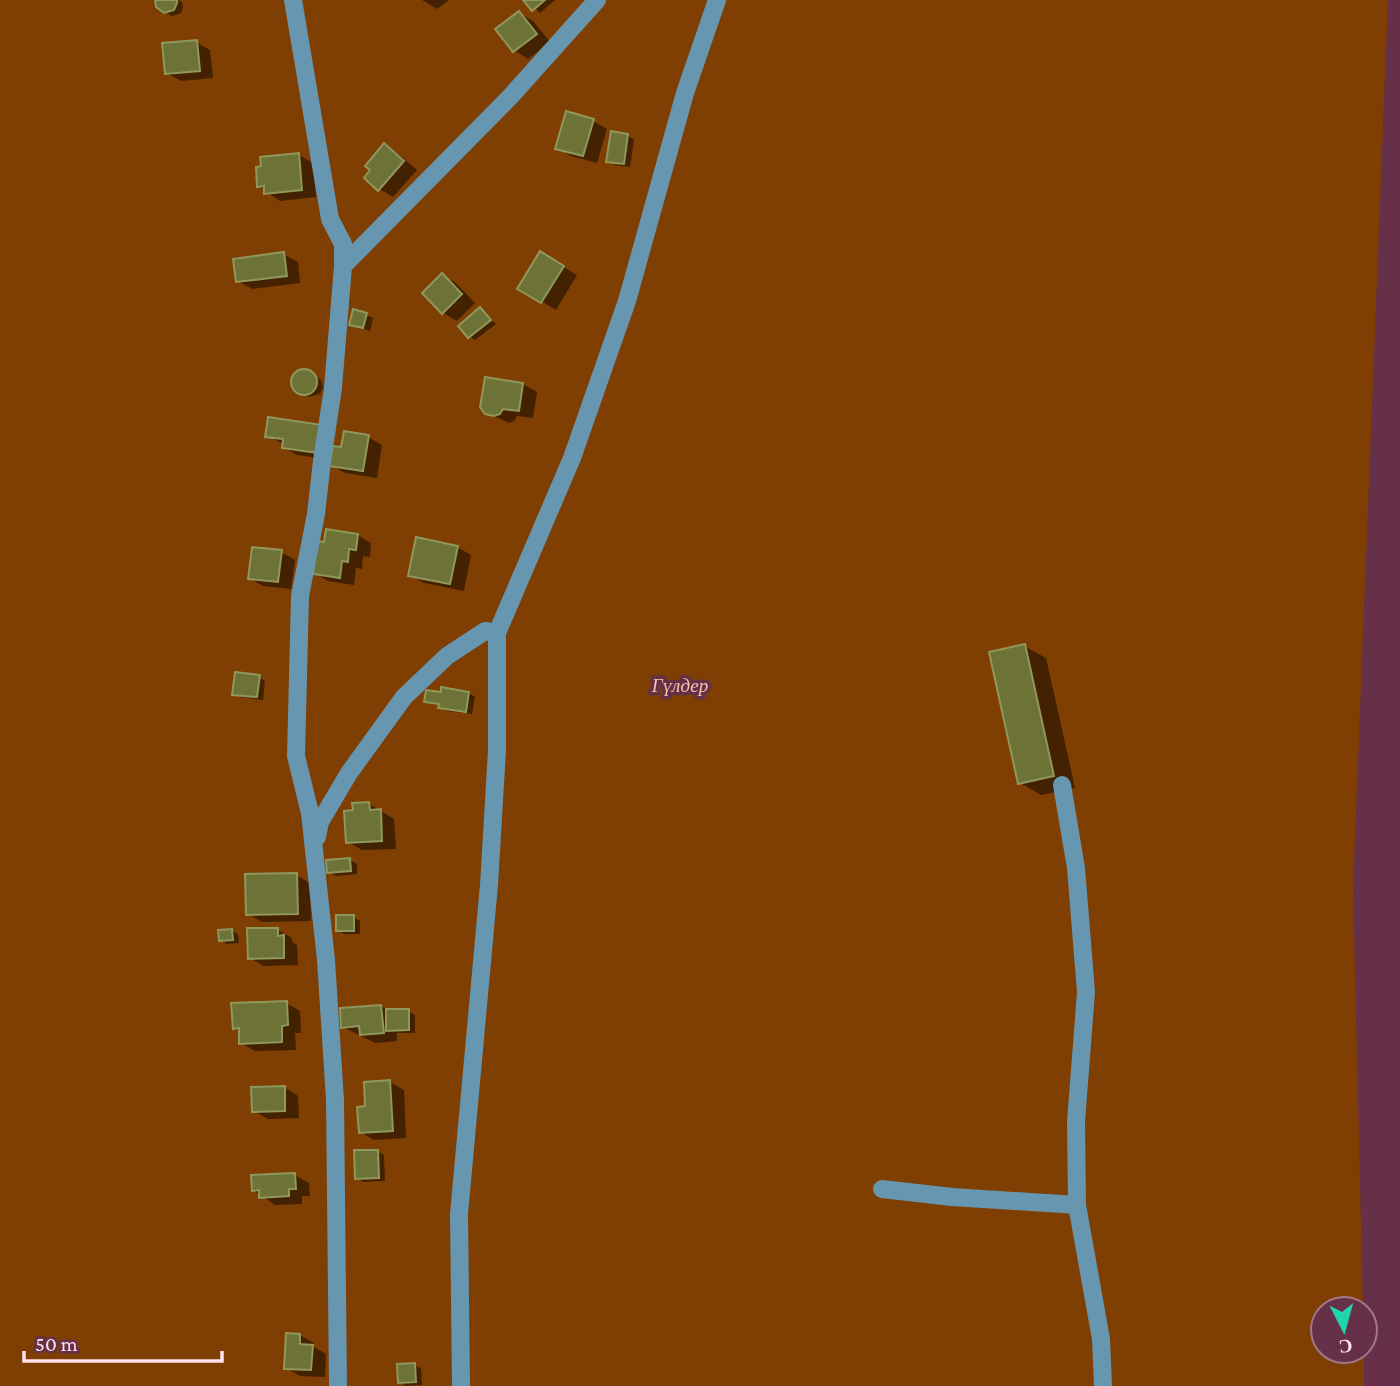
<svg xmlns="http://www.w3.org/2000/svg" width="1400" height="1386" viewBox="0 0 1400 1386" font-family="'Crimson Pro',serif">
<rect width="100%" height="100%" fill="#663048"/>
<path fill="#7f3e02" d="M0 0H1388L1353 888 1363 1309H1323V1351H1364V1386H0Z"/>
<g fill="#0007">
<path d="M157 0H178L182 2 183 8 181 13 172 16 165 12Z"/>
<path d="M422 0H449L437 9Z"/>
<path d="M526 0H555L540 13Z"/>
<path d="M519 13 533 21 550 42 528 59 514 50Z"/>
<path d="M196 42 210 50 213 78 181 81 167 73Z"/>
<path d="M593 121 607 129 597 163 571 156 557 148Z"/>
<path d="M627 136 634 139 630 167 615 165 608 161Z"/>
<path d="M384 146 398 154 417 170 393 197 379 189Z"/>
<path d="M299 155 313 163 316 197 280 201 259 186Z"/>
<path d="M283 254 298 262 300 283 252 289 238 281Z"/>
<path d="M541 254 577 275 556 310 520 288Z"/>
<path d="M442 275 456 283 475 303 457 321 443 313Z"/>
<path d="M480 309 496 324 475 340 469 336Z"/>
<path d="M366 315 373 318 370 331 351 324Z"/>
<path d="M307 371 321 380 323 387 320 394 309 397 296 389 293 383 297 373Z"/>
<path d="M486 379 523 384 537 392 533 418 517 416 514 421 509 423 487 413Z"/>
<path d="M321 426 335 434 333 448 342 449 368 437 382 445 377 478 345 473 331 465 332 460 297 455 283 447 284 444 267 436Z"/>
<path d="M357 535 371 543 370 557 363 556 362 569 356 568 354 585 328 581 314 573 326 544Z"/>
<path d="M457 547 471 555 464 591 424 583 410 575Z"/>
<path d="M281 552 295 560 291 589 263 586 249 578Z"/>
<path d="M1024 646 1046 658 1075 788 1041 795 1020 783Z"/>
<path d="M259 677 265 681 263 700 240 697 234 694Z"/>
<path d="M469 693 475 697 472 714 447 711 440 705 426 701Z"/>
<path d="M369 804 394 819 396 849 362 850 348 842 355 812Z"/>
<path d="M350 860 357 864V874L336 876 329 872Z"/>
<path d="M296 875 310 883 311 921 262 922 248 914Z"/>
<path d="M353 917 360 921V934H344L337 930Z"/>
<path d="M278 930 292 938V942L297 945 298 965 264 966 250 958Z"/>
<path d="M232 931 238 934 239 943 227 944 221 940Z"/>
<path d="M286 1003 300 1011 301 1033H295L296 1050 255 1051 241 1043 240 1031 234 1028Z"/>
<path d="M381 1006 389 1011H408L415 1015V1033H397V1041L375 1043 343 1027Z"/>
<path d="M390 1082 404 1090 406 1138 374 1140 360 1132 367 1108Z"/>
<path d="M284 1087 298 1096 299 1118 268 1119 254 1111Z"/>
<path d="M377 1151 384 1155 385 1181 363 1182 357 1178Z"/>
<path d="M295 1175 309 1183 310 1196H302V1204L275 1205 253 1190Z"/>
<path d="M300 1335 314 1343V1347L326 1354 325 1377 300 1376 286 1368Z"/>
<path d="M414 1365 421 1368 422 1385 406 1386 400 1382Z"/>
</g>
<g fill="#6d7337" stroke="#90975a" stroke-width="2">
<path d="M155 0H177V3L174 10 164 13 156 7Z"/>
<path d="M523 0H545L532 11Z"/>
<path d="M519 11 537 34 513 52 495 29Z"/>
<path d="M197 40 200 71 165 74 162 43Z"/>
<path d="M566 111 594 119 583 156 555 149Z"/>
<path d="M611 131 628 134 624 164 606 162Z"/>
<path d="M384 143 404 161 378 191 364 178 370 170 365 166Z"/>
<path d="M299 153 302 190 264 194V186L257 187 256 167 261 166 260 157Z"/>
<path d="M540 251 564 266 541 303 517 289Z"/>
<path d="M284 252 287 276 236 282 233 259Z"/>
<path d="M442 273 462 294 442 314 422 293Z"/>
<path d="M480 307 491 320 468 338 458 326Z"/>
<path d="M353 309 367 313 363 328 349 325Z"/>
<circle cx="304" cy="382" r="13"/>
<path d="M485 377 523 383 519 411 503 409 500 414 494 416 485 414 480 407Z"/>
<path d="M268 417 322 425 318 453 282 448 283 439 265 437Z"/>
<path d="M344 431 369 435 363 471 329 466 333 446 341 447Z"/>
<path d="M326 529 358 534 356 550 349 549 348 562 342 561 340 578 313 574 317 541 324 542Z"/>
<path d="M416 537 458 546 450 584 408 576Z"/>
<path d="M252 547 282 550 278 582 248 579Z"/>
<path d="M1025 644 1054 776 1018 784 989 652Z"/>
<path d="M235 672 260 675 257 697 232 695Z"/>
<path d="M441 687 469 692 466 712 438 708 439 704 424 702 426 690 441 692Z"/>
<path d="M369 802 370 810 381 809 382 841 346 843 344 811 353 810 352 803Z"/>
<path d="M350 858 351 871 327 873 326 860Z"/>
<path d="M297 873 298 914 246 915 245 874Z"/>
<rect x="336" y="915" width="18" height="16"/>
<path d="M247 928H278V936L284 935V958L248 959Z"/>
<path d="M232 929 233 940 219 941 218 930Z"/>
<path d="M287 1001 288 1025 282 1026V1042L239 1044V1028L233 1029 231 1003Z"/>
<path d="M381 1005 384 1033 360 1035 359 1026 341 1028 340 1008Z"/>
<path d="M386 1009H409V1030L386 1031Z"/>
<path d="M390 1080 393 1131 359 1133 357 1107 365 1106 364 1082Z"/>
<path d="M285 1086V1111L252 1112 251 1087Z"/>
<path d="M354 1150H378L379 1178 355 1179Z"/>
<path d="M295 1173 296 1189H289V1196L259 1198V1190L252 1191 251 1175Z"/>
<path d="M286 1333 300 1334V1344L313 1345 311 1370 284 1369Z"/>
<path d="M415 1363 416 1382 398 1383 397 1364Z"/>
</g>
<g fill="none" stroke-linecap="round" stroke-linejoin="round">
<g stroke="#6796b0" stroke-width="18">
<path d="M293 0 330 219 343 244V266L333 388 322 461 316 514 300 596 296 756 310 813 326 960 335 1100 338 1386"/>
<path d="M343 266 510 97 597 0"/>
<path d="M1062 785 1076 868 1086 992 1076 1122 1077 1205"/>
<path d="M317 837 320 822 349 773 404 697 447 656 485 631 497 633"/>
<path d="M882 1189 952 1197 1077 1205 1101 1339 1103 1386"/>
<path d="M461 1386 459 1214 489 885 497 750V633L572 458 627 301 685 93 717 0"/>
</g>
</g>
<g text-anchor="middle" dominant-baseline="central" stroke-width="7" stroke-linejoin="round" paint-order="stroke">
<g font-size="19" font-style="italic" fill="#f6c6a8" stroke="#663048">
<text x="680" y="685">Гүлдер</text>
</g>
</g>
<g transform="translate(1344 1330) rotate(174)"><circle r="33" fill="#663048" stroke="#a3778a" stroke-width="2"/>
<path d="M0-5L12 26L0 18L-12 26Z" fill="#1fd5b0"/>
<text y="-10" font-size="19" font-weight="bold" text-anchor="middle" fill="#fee2ec">С</text>
</g>
<path d="M24 1351v10h198v-10" fill="none" stroke="#fee2ec" stroke-width="3.5"/>
<text x="35" y="1351" font-size="21" fill="#fee2ec" stroke="#663048" stroke-width="5" paint-order="stroke">50 m</text>
</svg>
